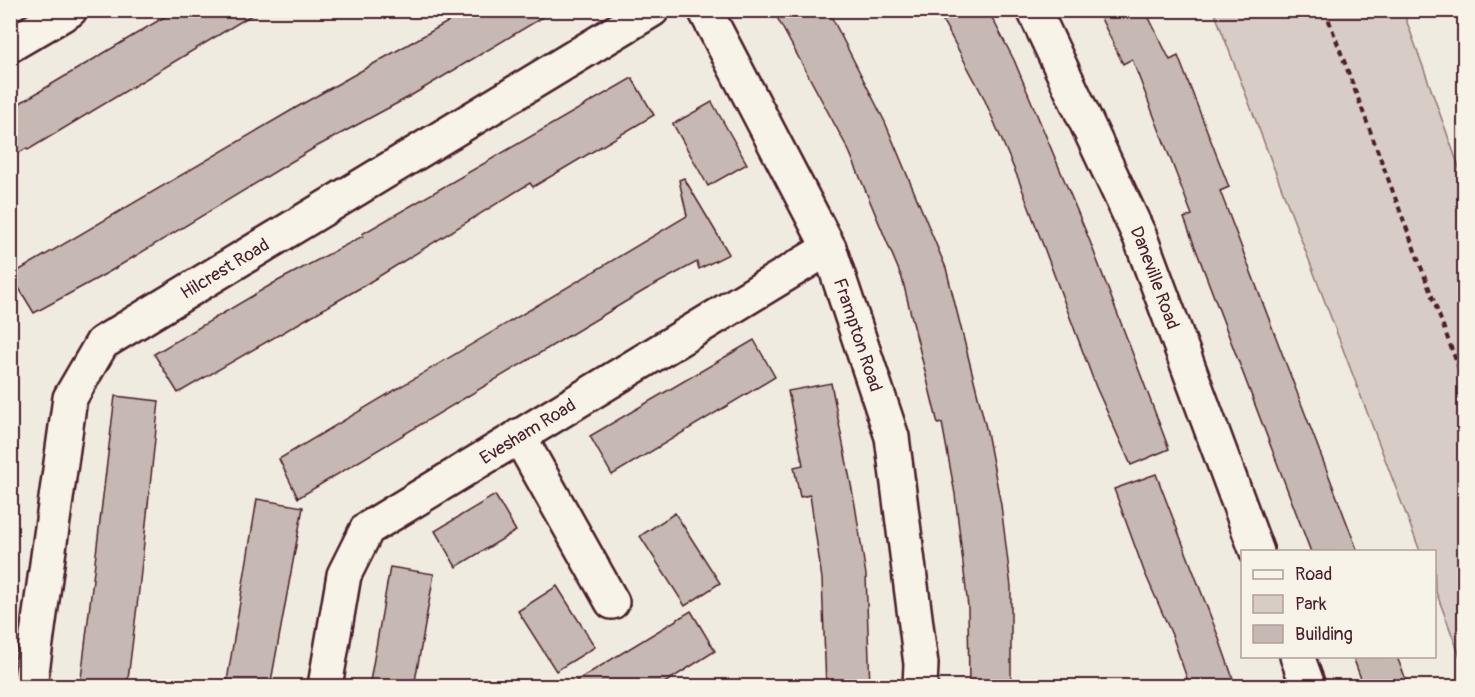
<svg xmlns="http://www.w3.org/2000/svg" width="1475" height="697" viewBox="0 0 1475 697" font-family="Pangolin,sans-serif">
<rect width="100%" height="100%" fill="#f0ebe0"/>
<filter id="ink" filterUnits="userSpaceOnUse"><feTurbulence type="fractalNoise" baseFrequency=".0167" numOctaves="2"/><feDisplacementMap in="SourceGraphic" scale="12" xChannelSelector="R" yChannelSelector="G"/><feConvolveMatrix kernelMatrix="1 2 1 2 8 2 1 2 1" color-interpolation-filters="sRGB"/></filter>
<g filter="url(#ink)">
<path fill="#d8cdc6" stroke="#917678" stroke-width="1.5" d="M1214 11H1403L1464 181V667L1435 589 1434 552 1420 551Z"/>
<g fill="#c6b8b3" stroke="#4a1f2b" stroke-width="1.5">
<path d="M176 10H260L28 150 27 148 10 158V109Z"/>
<path d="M469 10H555L407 98 314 148 109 272 34 313 11 275 304 103Z"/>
<path d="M773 10H828L885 122 946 268 987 432 1001 505 1011 587V687H969L968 607 955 494 942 423 938 424 902 278 849 151Z"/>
<path d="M964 10H988L1014 60 1089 239 1169 449 1131 465 1096 387 1018 178 983 96 943 21Z"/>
<path d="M1097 10H1145L1170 60 1178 56 1229 187 1220 191 1358 552H1311L1184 218 1192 215 1132 59 1123 64Z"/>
<path d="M632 78 654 115 533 187 530 183 360 288 178 393 154 354 274 283 363 236 362 234Z"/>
<path d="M712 102 747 164 708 186 673 124Z"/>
<path d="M684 178 729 254 699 269 697 262 645 290 298 498 279 459 687 216 679 180Z"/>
<path d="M754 340 775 377 612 475 590 436Z"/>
<path d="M831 383 855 505 866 575 870 687H826L822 579 810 495 800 497 794 467 803 465 788 391Z"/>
<path d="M115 396 159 401 139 590 127 687H80Z"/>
<path d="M1156 474 1217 633 1236 687H1190L1172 635 1144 571 1114 489Z"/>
<path d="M495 495 516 531 456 567 435 531Z"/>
<path d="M257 499 303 507 270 687H226Z"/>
<path d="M675 513 720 583 685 606 640 536Z"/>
<path d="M390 567 434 574 414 687H369Z"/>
<path d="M557 586 595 647 556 671 518 611Z"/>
<path d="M691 611 715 651 658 687H566Z"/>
<path d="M1353 657H1397L1409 687H1364Z"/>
</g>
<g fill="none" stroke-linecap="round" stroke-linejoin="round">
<defs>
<g id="minor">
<path id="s1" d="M705 10 829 248 892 437 921 664 920 686"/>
<path id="s2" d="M1034 10 1140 237 1257 552"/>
<path d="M10 45 70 10"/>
<path d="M519 436 612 602"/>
<path d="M1297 656 1308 686"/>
<path id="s3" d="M30 686 70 398 102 343 652 10"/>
<path id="s4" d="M325 686 344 575 367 529 829 248"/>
</g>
</defs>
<use href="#minor" stroke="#4a1f2b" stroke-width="38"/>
<path stroke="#4a1f2b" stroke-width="4" stroke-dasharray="6 4.5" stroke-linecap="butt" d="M1325 10 1464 382"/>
<use href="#minor" stroke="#f7f3e8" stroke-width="33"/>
</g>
</g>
<g text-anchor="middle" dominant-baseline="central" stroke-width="4.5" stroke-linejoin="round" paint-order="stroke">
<g font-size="18" fill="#4a1f2b" stroke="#f7f3e8">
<text stroke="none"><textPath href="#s3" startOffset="498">Hilcrest Road</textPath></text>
<text stroke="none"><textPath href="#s2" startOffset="294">Daneville Road</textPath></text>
<text stroke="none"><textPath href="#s1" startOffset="360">Frampton Road</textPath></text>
<text stroke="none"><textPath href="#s4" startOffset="352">Evesham Road</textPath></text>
</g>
</g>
<rect width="1475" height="697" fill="none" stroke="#f7f3e8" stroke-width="36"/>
<rect x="18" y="18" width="1439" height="661" fill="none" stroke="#4a1f2b" stroke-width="2" filter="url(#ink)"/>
<rect x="1241" y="550" width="195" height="108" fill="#f7f3e8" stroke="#b29e9c" stroke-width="1.5"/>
<rect x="1253" y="570" width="30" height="9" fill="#f7f3e8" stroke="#b29e9c" stroke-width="1.5"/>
<text x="1295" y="580" font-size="18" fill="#4a1f2b">Road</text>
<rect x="1253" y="595" width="30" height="18" fill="#d8cdc6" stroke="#b29e9c" stroke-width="1.5"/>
<text x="1295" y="610" font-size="18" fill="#4a1f2b">Park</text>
<rect x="1253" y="625" width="30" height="18" fill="#c6b8b3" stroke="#b29e9c" stroke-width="1.5"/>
<text x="1295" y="640" font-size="18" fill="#4a1f2b">Building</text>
</svg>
